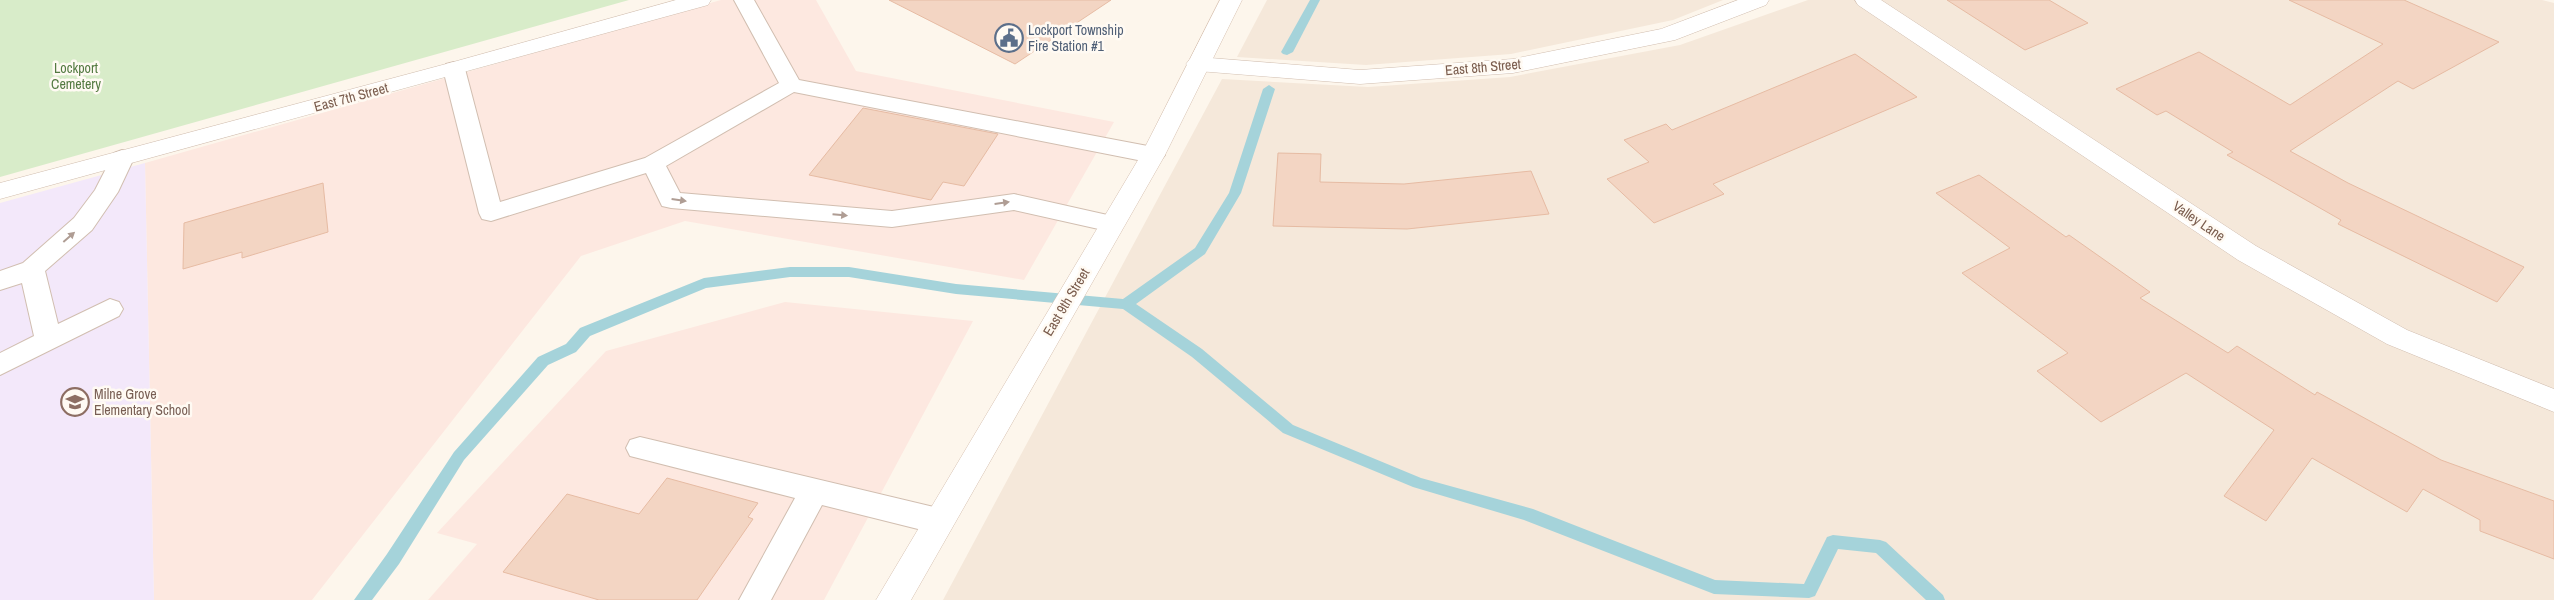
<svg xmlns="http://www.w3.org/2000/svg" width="2554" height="600" viewBox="0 0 2554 600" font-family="'Archivo Narrow',sans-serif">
<rect width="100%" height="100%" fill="#fdf6ec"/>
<g fill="#f5e8da">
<path d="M1267 0H1723L1673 20 1511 54 1366 65 1237 57Z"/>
<path d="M1808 0H2542L2554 3V600H943L1222 79 1368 87 1510 77 1680 45Z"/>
</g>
<g fill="#fde8e0">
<path d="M721 0H816L856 71 1114 122 1024 280 685 221 581 256 312 600H154L145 163Z"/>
<path d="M785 302 973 321 824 600H428L477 544 437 533 606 351Z"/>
</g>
<path fill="#f3e8fa" d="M145 163 154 600H0V203Z"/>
<path fill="#d8ecc9" d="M0 0H629L0 177Z"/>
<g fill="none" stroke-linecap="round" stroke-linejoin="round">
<g fill="#a5d3da" fill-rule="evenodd">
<path d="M1310 0H1320L1293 52 1287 55 1283 54 1281 52Z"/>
<path d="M1269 85 1275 89 1241 193 1205 254 1136 304 1202 349 1293 425 1421 478 1533 509 1715 580 1804 584 1827 537 1833 535 1880 540 1886 542 1943 595 1945 600H1926L1876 553 1838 549 1815 596 1809 598 1714 594 1524 520 1413 487 1283 433 1192 357 1123 309 956 294 849 277H790L706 288 590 336 576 352 548 365 464 460 399 564 372 600H354L387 554 454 452 538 357 566 344 580 328 704 278 790 267H849L956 284 1123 299 1195 248 1229 193 1263 89Z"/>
</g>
</g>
<g fill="#f3d5c3" stroke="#e6bba3">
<path d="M889 0H1111L1015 64Z"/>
<path d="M1947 0H2049L2088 23 2025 50Z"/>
<path d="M2289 0H2404L2499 42 2413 89 2398 81 2290 151 2348 183 2524 267 2497 302 2338 224 2341 220 2227 155 2233 152 2166 111 2157 115 2116 89 2199 52 2290 105 2383 44Z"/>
<path d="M1855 54 1917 97 1713 184 1724 194 1654 223 1607 179 1649 162 1624 140 1666 124 1672 130Z"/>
<path d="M863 108 998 134 964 186 943 182 931 200 809 175Z"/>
<path d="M1278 153 1321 154 1320 182 1404 184 1531 171 1549 214 1407 229 1273 226Z"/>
<path d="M1979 175 2066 237 2069 235 2150 292 2140 298 2228 353 2237 346 2315 395 2317 392 2441 460 2554 501V559L2480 531V520L2423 489 2407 512 2312 458 2266 521 2224 496 2274 430 2186 373 2101 422 2037 371 2068 353 1962 273 2010 248 1936 193Z"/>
<path d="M323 183 328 232 242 258V252L183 269 184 223Z"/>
<path d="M667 478 758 503 748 517 753 519 697 600H599L503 572 567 494 639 514Z"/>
</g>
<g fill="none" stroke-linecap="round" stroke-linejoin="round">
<defs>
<g id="lane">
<path d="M734 0H754L799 80 1153 147 1161 150 1165 155 1161 160 1153 163 794 92 666 166 680 193 892 211 1014 194 1112 216 1121 218 1124 224 1121 230 1112 232 1014 210 892 227 671 208 662 206 646 173 491 221 482 219 479 213 443 69 446 64 454 62 462 64 465 69 500 202 645 158 779 83Z"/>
<path d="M122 150 130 153 134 158 118 192 92 230 45 271 58 324 110 299 119 302 123 309 119 316 0 375V353L34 336 22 283 0 290V271L23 263 74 218 95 190 114 153Z"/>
<path d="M640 437 938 508 949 512 953 521 949 530 938 534 822 505 771 600H739L795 498 630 456 626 448 630 440Z"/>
</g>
<g id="street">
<path d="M676 0H711L708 5 0 199V183L446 64Z"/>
<path d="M1738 0H1769L1766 5 1675 40 1513 73 1360 84 1198 71 1190 69 1186 64 1190 59 1198 57 1360 70 1513 59 1661 29Z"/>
<path d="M1855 0H1881L2256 246 2407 330 2554 389V412L2387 344 2238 260 1858 5Z"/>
</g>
<path id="secondary" d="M1220 0H1242L1165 155 911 600H876L1141 155Z"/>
</defs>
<use href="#lane" stroke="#d1beb0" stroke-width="2"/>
<use href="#street" stroke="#d1beb0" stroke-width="1"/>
<use href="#secondary" stroke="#d6c0b0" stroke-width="1"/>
<use href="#lane" fill="#fff" fill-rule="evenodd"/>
<use href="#street" fill="#fff" fill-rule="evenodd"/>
<use href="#secondary" fill="#fff" fill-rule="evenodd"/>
</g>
<defs><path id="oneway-solid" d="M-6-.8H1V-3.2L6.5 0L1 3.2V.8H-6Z" transform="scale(1.25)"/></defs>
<g fill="#af9d94">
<use href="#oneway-solid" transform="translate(679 200) rotate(8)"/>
<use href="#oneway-solid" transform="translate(1002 203) rotate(-8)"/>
<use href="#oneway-solid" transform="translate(840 215) rotate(5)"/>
<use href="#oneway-solid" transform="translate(69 237) rotate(-41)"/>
</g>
<defs>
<symbol id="civic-ring" viewBox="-11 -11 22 22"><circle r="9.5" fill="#fffaf3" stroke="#5c6f8a" stroke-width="1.5"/><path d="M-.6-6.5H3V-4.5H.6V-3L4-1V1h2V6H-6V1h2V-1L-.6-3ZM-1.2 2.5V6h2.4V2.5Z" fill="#5c6f8a"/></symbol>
<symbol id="school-ring" viewBox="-11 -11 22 22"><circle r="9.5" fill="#fffaf3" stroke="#8d6e63" stroke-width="1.5"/><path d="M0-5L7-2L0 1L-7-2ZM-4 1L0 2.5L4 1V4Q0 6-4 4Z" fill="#8d6e63"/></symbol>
</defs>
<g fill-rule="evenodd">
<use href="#civic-ring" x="993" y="22" width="32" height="32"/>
<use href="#school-ring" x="59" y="386" width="32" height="32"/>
</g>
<g text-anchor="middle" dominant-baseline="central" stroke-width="5" stroke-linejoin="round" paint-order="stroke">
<g font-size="14" fill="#4e5e75" stroke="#fffaf3" text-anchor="start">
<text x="1028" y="30">Lockport Township<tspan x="1028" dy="16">Fire Station #1</tspan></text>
</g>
<g font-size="14" fill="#7a5c4d" stroke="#fffaf3">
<text transform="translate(1483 67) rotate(-5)">East 8th Street</text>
<text transform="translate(351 97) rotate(-15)">East 7th Street</text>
<text transform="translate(2199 221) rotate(34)">Valley Lane</text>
<text transform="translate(1066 302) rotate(-59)">East 9th Street</text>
</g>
<g font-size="14" fill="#537a41" stroke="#fffaf3">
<text x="76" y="68">Lockport<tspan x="76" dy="16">Cemetery</tspan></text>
</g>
<g font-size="14" fill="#785e54" stroke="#fffaf3" text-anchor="start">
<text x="94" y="394">Milne Grove<tspan x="94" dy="16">Elementary School</tspan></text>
</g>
</g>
</svg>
